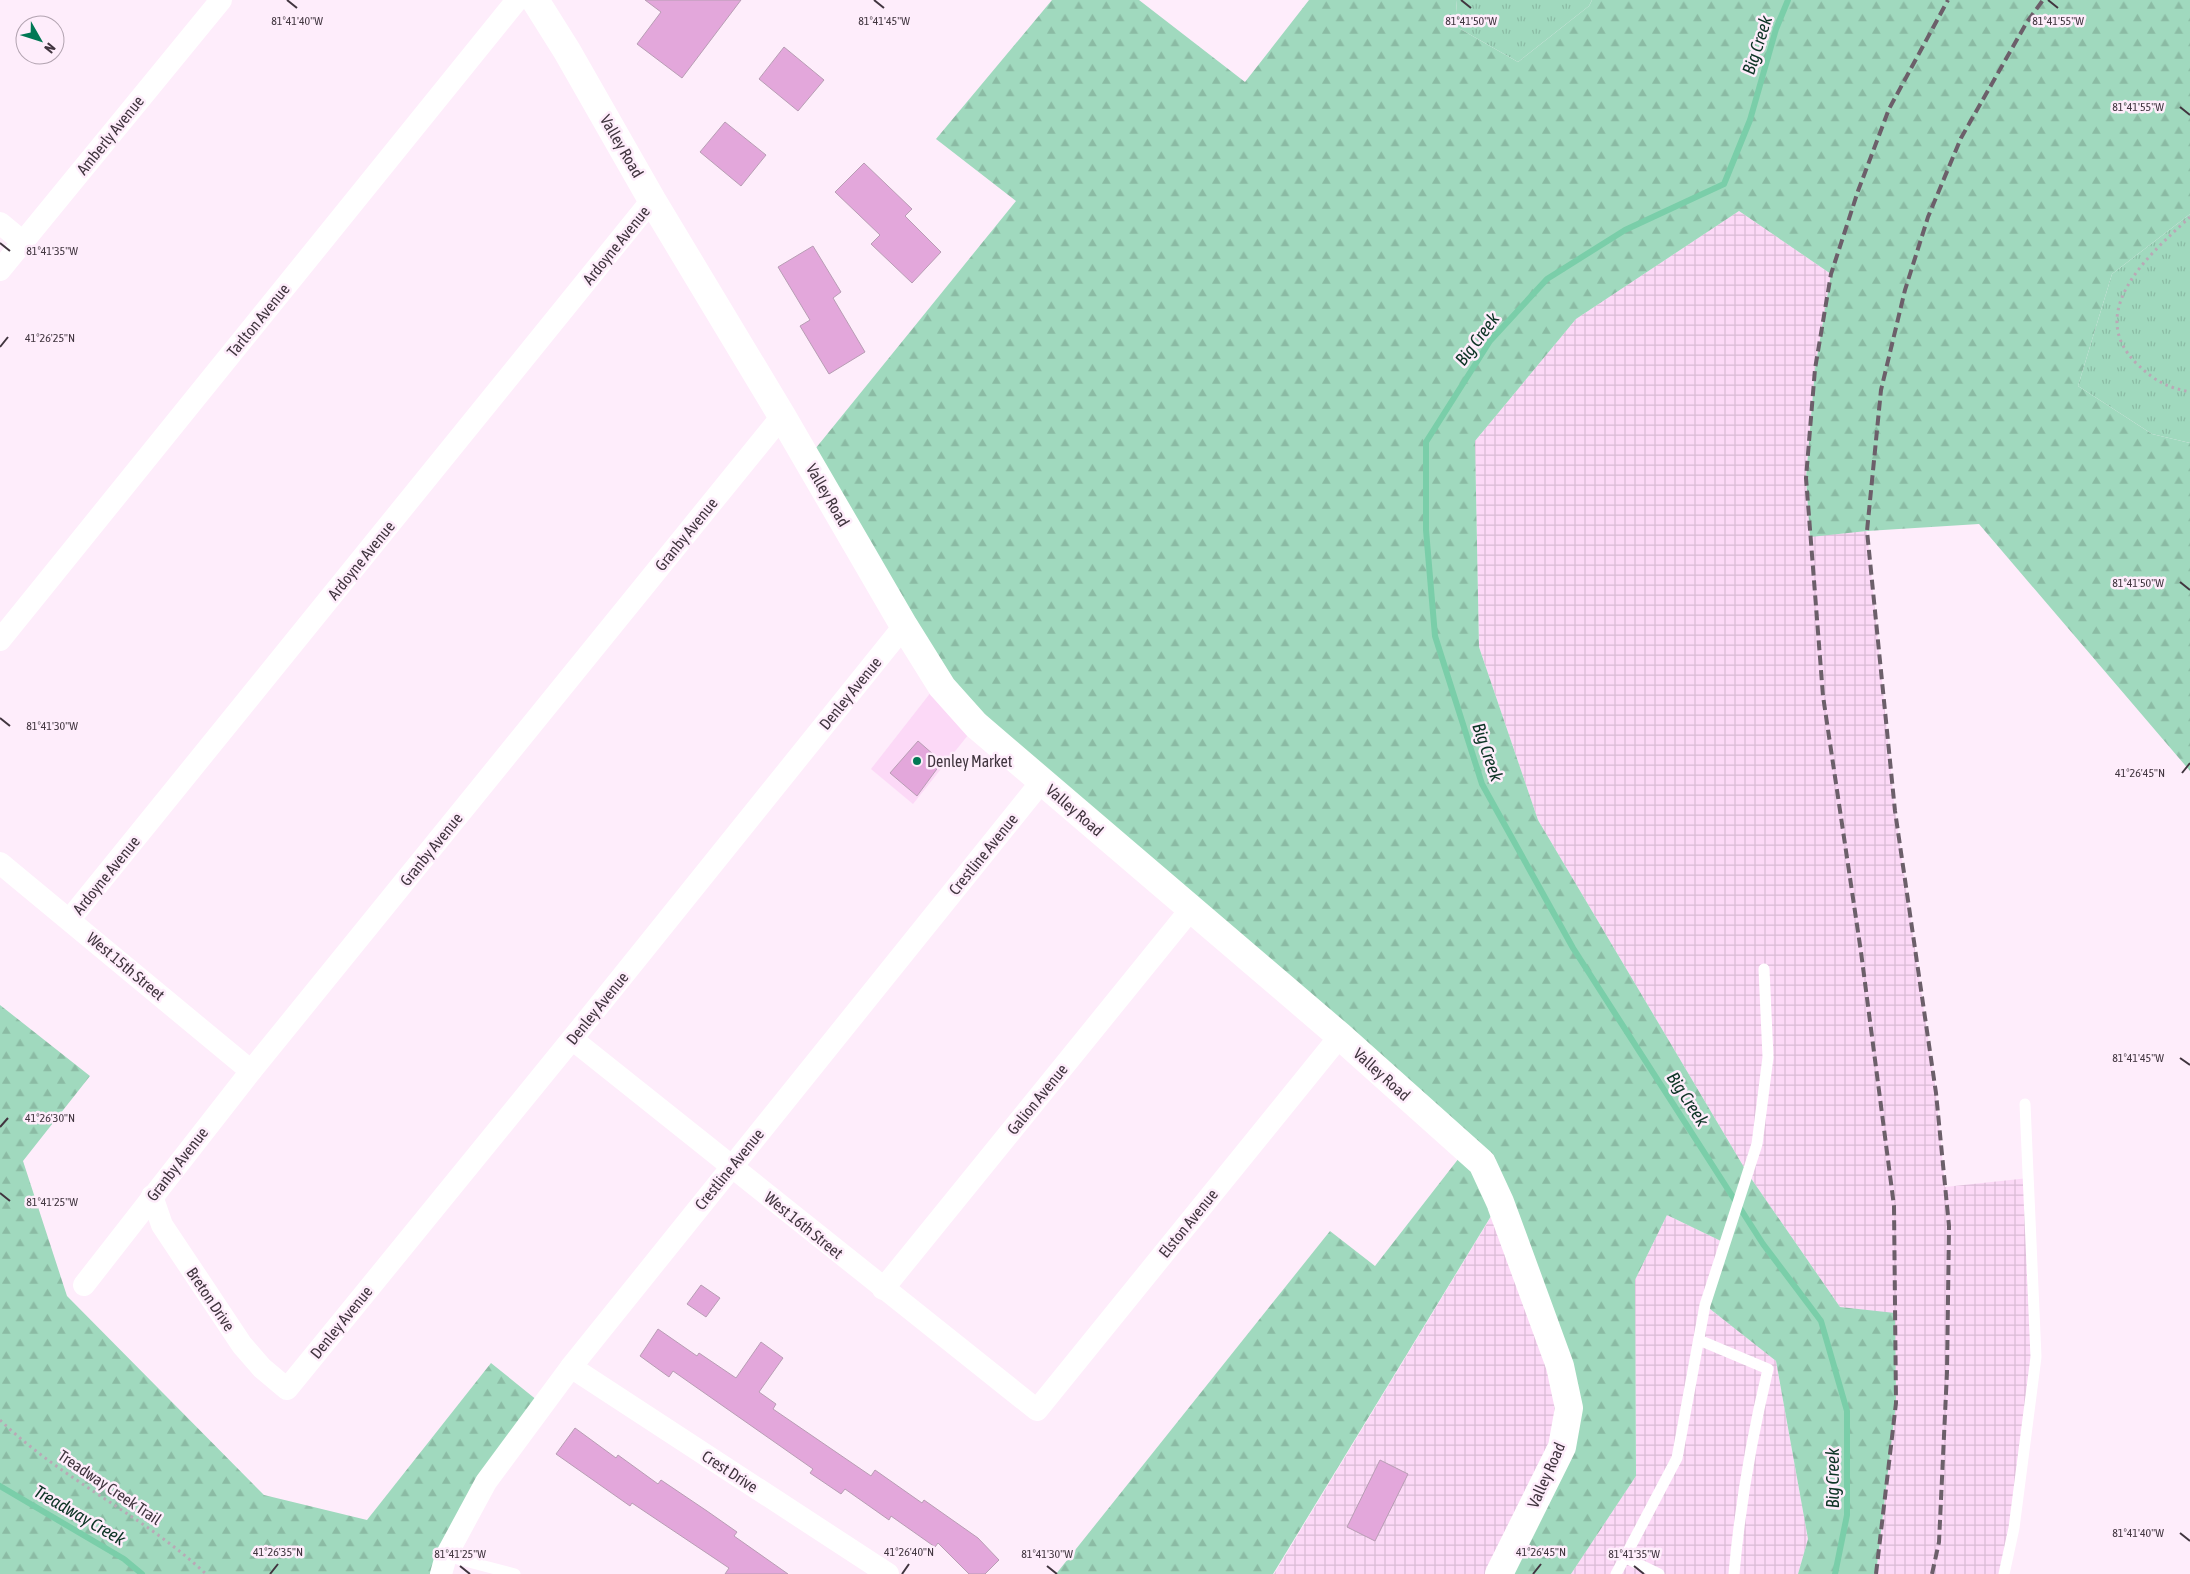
<svg xmlns="http://www.w3.org/2000/svg" width="2190" height="1574" viewBox="0 0 2190 1574" font-family="'Asap Condensed',sans-serif">
<defs>
<pattern id="industrial-grid" width="8" height="8" patternUnits="userSpaceOnUse" patternTransform="scale(1.25)"><rect width="8" height="8" fill="#fcd9f7"/><path d="M0 4h8M4 0v8" fill="none" stroke="#d9bbd5"/></pattern>
<pattern id="grass-tufts" width="24" height="20" patternUnits="userSpaceOnUse" patternTransform="scale(1.25)"><rect width="24" height="20" fill="#a0d9be"/><path d="M3 7l-1-3M5 7V3M7 7l1-3M15 17l-1-3M17 17v-4M19 17l1-3" fill="none" stroke="#8bbba4"/></pattern>
<pattern id="forest-firs" width="22" height="20" patternUnits="userSpaceOnUse" patternTransform="scale(1.25)"><rect width="22" height="20" fill="#a0d9be"/><path d="M5 1l3.5 6h-7zM16 11l3.5 6h-7z" fill="#8bbba4"/></pattern>
</defs>
<rect width="100%" height="100%" fill="#feedfb"/>
<path fill="#fcd9f7" d="M939 682 976 725 913 804 871 769Z"/>
<g fill="url(#industrial-grid)">
<path d="M1739 211 1831 274 1815 369 1806 477 1810 536 1867 531 1895 811 1936 1093 1945 1187 2029 1178 2036 1357 2004 1574H1876L1896 1403 1895 1314 1840 1307 1748 1174 1538 820 1479 647 1475 441 1576 319Z"/>
<path d="M1500 1202 1569 1408 1499 1574H1274Z"/>
<path d="M1667 1215 1725 1243 1705 1305 1776 1361 1808 1539 1798 1574H1571L1636 1476 1635 1280Z"/>
</g>
<g fill="url(#grass-tufts)">
<path d="M1457 0H1592L1589 6 1518 62 1455 26Z"/>
<path d="M2190 214V443L2152 434 2078 386 2112 274Z"/>
</g>
<g fill="url(#forest-firs)">
<path d="M1052 0H1139L1245 82 1309 0H1457L1455 26 1518 62 1589 6 1592 0H2190V214L2112 274 2078 386 2152 434 2190 443V771L1979 524 1867 531 1810 537 1806 478 1815 369 1831 274 1739 211 1576 319 1475 441 1479 647 1538 820 1748 1174 1840 1307 1895 1313 1896 1403 1876 1574H1798L1808 1539 1776 1361 1705 1305 1725 1243 1667 1215 1635 1280 1636 1476 1571 1574H1499L1569 1408 1499 1203 1273 1574H1056L1330 1231 1375 1266 1466 1149 971 721 807 459 1016 201 936 139Z"/>
<path d="M0 1005 90 1076 23 1161 67 1296 264 1495 367 1520 491 1363 543 1405 441 1574H0Z"/>
</g>
<g fill="none" stroke-linecap="round" stroke-linejoin="round">
<g stroke="#7acea9" stroke-width="6">
<path d="M1788 0 1776 29 1750 120 1724 184 1625 230 1547 279 1490 341 1426 442V530L1435 636 1482 784 1573 948 1763 1244 1821 1321 1847 1411V1515L1835 1574"/>
<path d="M0 1486 124 1559 142 1574"/>
</g>
</g>
<g fill="#e3a7db" stroke="#b89db4">
<path d="M645 0H741L682 78 637 44 661 12Z"/>
<path d="M784 47 824 80 798 111 759 79Z"/>
<path d="M725 122 766 155 741 186 700 152Z"/>
<path d="M864 163 912 209 905 216 941 252 912 283 871 244 880 235 835 192Z"/>
<path d="M813 246 841 292 833 298 865 352 829 374 800 326 810 320 778 267Z"/>
<path d="M918 741 942 762 917 796 890 773Z"/>
<path d="M701 1285 720 1298 706 1317 687 1304Z"/>
<path d="M658 1329 697 1356 699 1353 736 1378 761 1342 783 1358 759 1392 776 1404 773 1409 871 1476 875 1470 922 1503 924 1500 978 1538 999 1560 985 1574H969L938 1543 935 1547 891 1516 889 1520 845 1489 841 1494 810 1473 813 1469 673 1371 669 1377 640 1356Z"/>
<path d="M575 1428 616 1458 618 1455 658 1484 661 1480 707 1511 737 1532 734 1536 788 1574H725L729 1568 632 1503 630 1506 556 1454Z"/>
<path d="M1380 1460 1408 1474 1375 1541 1347 1527Z"/>
</g>
<g fill="none" stroke-linecap="round" stroke-linejoin="round">
<g stroke="#b9a9b6" stroke-width="3" stroke-dasharray="2.5 4" stroke-linecap="butt">
<path d="M2190 217C2151 253 2083 311 2137 364 2155 381 2166 387 2190 392"/>
<path d="M0 1420C62 1480 143 1515 206 1574"/>
</g>
<g stroke="#fff" stroke-width="11">
<path d="M1699 1340 1768 1369C1752 1436 1740 1505 1734 1574"/>
<path d="M446 1556 515 1574"/>
<path d="M1626 1558 1659 1574"/>
<path d="M1616 1574 1677 1458 1705 1305 1757 1144 1768 1057 1764 969"/>
<path d="M2004 1574 2014 1528 2036 1357 2025 1104"/>
</g>
<g stroke="#fff" stroke-width="22">
<path d="M0 223 23 242"/>
<path d="M0 270 221 0"/>
<path d="M0 640 517 0"/>
<path d="M0 863 251 1071"/>
<path d="M70 919 652 200"/>
<path d="M572 1039 1037 1410 1340 1036"/>
<path d="M152 1196 162 1225 242 1345 262 1368 287 1389 572 1039 904 626"/>
<path d="M84 1285 251 1071 782 416"/>
<path d="M883 1289 1191 909"/>
<path d="M571 1367 888 1574"/>
<path d="M441 1574 446 1556 486 1482 571 1367 1042 781"/>
</g>
<path stroke="#fff" stroke-width="28" d="M535 0 567 51 652 200 782 416 904 626 942 687 976 725 1340 1036 1482 1163 1500 1202 1560 1366 1569 1408 1562 1447 1499 1574"/>
<g stroke="#6c5f6a" stroke-width="4" stroke-dasharray="10 5" stroke-linecap="butt">
<path d="M1876 1574 1896 1403 1894 1206 1861 952 1823 696 1806 478 1815 369 1831 274 1858 191 1889 109 1948 0"/>
<path d="M1932 1574 1939 1542 1947 1372 1949 1226 1936 1093 1895 811 1867 531 1881 390 1905 290 1928 217 1961 138 2027 22 2043 0"/>
</g>
</g>
<path fill="none" stroke="#41353f" stroke-width="2" d="M287 0 297 8M874 0 884 8M1461 0 1471 8M2048 0 2058 8M2180 107 2190 115M0 243 10 251M0 347 8 337M2180 582 2190 590M0 718 10 726M2182 773 2190 763M2180 1058 2190 1065M0 1127 8 1118M0 1193 10 1201M2180 1533 2190 1541M460 1566 470 1574M1047 1566 1057 1574M1634 1566 1644 1574M270 1574 278 1564M902 1574 909 1564M1533 1574 1541 1564"/>
<circle fill="#007854" stroke="#feedfb" stroke-width="2" cx="917" cy="761" r="5"/>
<g text-anchor="middle" dominant-baseline="central" stroke-width="5" stroke-linejoin="round" paint-order="stroke">
<g font-size="16" fill="#41353f" stroke="#feedfb">
<text transform="translate(110 135) rotate(-51)">Amberly Avenue</text>
<text transform="translate(622 146) rotate(60)">Valley Road</text>
<text transform="translate(616 245) rotate(-51)">Ardoyne Avenue</text>
<text transform="translate(258 320) rotate(-51)">Tarlton Avenue</text>
<text transform="translate(828 495) rotate(60)">Valley Road</text>
<text transform="translate(686 534) rotate(-51)">Granby Avenue</text>
<text transform="translate(361 560) rotate(-51)">Ardoyne Avenue</text>
<text transform="translate(850 693) rotate(-51)">Denley Avenue</text>
<text transform="translate(1075 810) rotate(41)">Valley Road</text>
<text transform="translate(431 849) rotate(-51)">Granby Avenue</text>
<text transform="translate(983 854) rotate(-51)">Crestline Avenue</text>
<text transform="translate(106 875) rotate(-51)">Ardoyne Avenue</text>
<text transform="translate(126 966) rotate(40)">West 15th Street</text>
<text transform="translate(597 1008) rotate(-51)">Denley Avenue</text>
<text transform="translate(1382 1074) rotate(42)">Valley Road</text>
<text transform="translate(1037 1099) rotate(-51)">Galion Avenue</text>
<text transform="translate(177 1164) rotate(-52)">Granby Avenue</text>
<text transform="translate(729 1169) rotate(-51)">Crestline Avenue</text>
<text transform="translate(1188 1223) rotate(-51)">Elston Avenue</text>
<text transform="translate(804 1225) rotate(39)">West 16th Street</text>
<text transform="translate(211 1299) rotate(56)">Breton Drive</text>
<text transform="translate(341 1322) rotate(-51)">Denley Avenue</text>
<text transform="translate(730 1471) rotate(33)">Crest Drive</text>
<text transform="translate(1546 1475) rotate(-66)">Valley Road</text>
<text transform="translate(110 1487) rotate(34)">Treadway Creek Trail</text>
</g>
<g font-size="16" fill="#41353f" stroke="#feedfb" text-anchor="start">
<text x="927" y="761">Denley Market</text>
</g>
<g font-size="18" font-style="italic" fill="#0d3425" stroke="#feedfb">
<text transform="translate(1757 45) rotate(-72)">Big Creek</text>
<text transform="translate(1477 339) rotate(-53)">Big Creek</text>
<text transform="translate(1488 752) rotate(71)">Big Creek</text>
<text transform="translate(1688 1099) rotate(57)">Big Creek</text>
<text transform="translate(1832 1478) rotate(-90)">Big Creek</text>
<text transform="translate(80 1515) rotate(30)">Treadway Creek</text>
</g>
</g>
<g font-size="12" text-anchor="middle" fill="#41353f" stroke="#feedfb" stroke-width="5" stroke-linejoin="round" paint-order="stroke">
<text x="297" y="25">81°41'40"W</text>
<text x="884" y="25">81°41'45"W</text>
<text x="1471" y="25">81°41'50"W</text>
<text x="2058" y="25">81°41'55"W</text>
<text x="2138" y="111">81°41'55"W</text>
<text x="52" y="255">81°41'35"W</text>
<text x="50" y="342">41°26'25"N</text>
<text x="2138" y="587">81°41'50"W</text>
<text x="52" y="730">81°41'30"W</text>
<text x="2140" y="777">41°26'45"N</text>
<text x="2138" y="1062">81°41'45"W</text>
<text x="50" y="1122">41°26'30"N</text>
<text x="52" y="1206">81°41'25"W</text>
<text x="2138" y="1537">81°41'40"W</text>
<text x="278" y="1556">41°26'35"N</text>
<text x="909" y="1556">41°26'40"N</text>
<text x="1541" y="1556">41°26'45"N</text>
<text x="460" y="1558">81°41'25"W</text>
<text x="1047" y="1558">81°41'30"W</text>
<text x="1634" y="1558">81°41'35"W</text>
</g>
<g transform="translate(40 40) rotate(129)"><circle r="24" fill="#feedfb" stroke="#b2a3b0"/>
<path d="M0-4L9 19L0 12L-9 19Z" fill="#007854"/>
<text y="-8" font-size="14" font-weight="bold" text-anchor="middle" fill="#41353f">N</text>
</g>
</svg>
